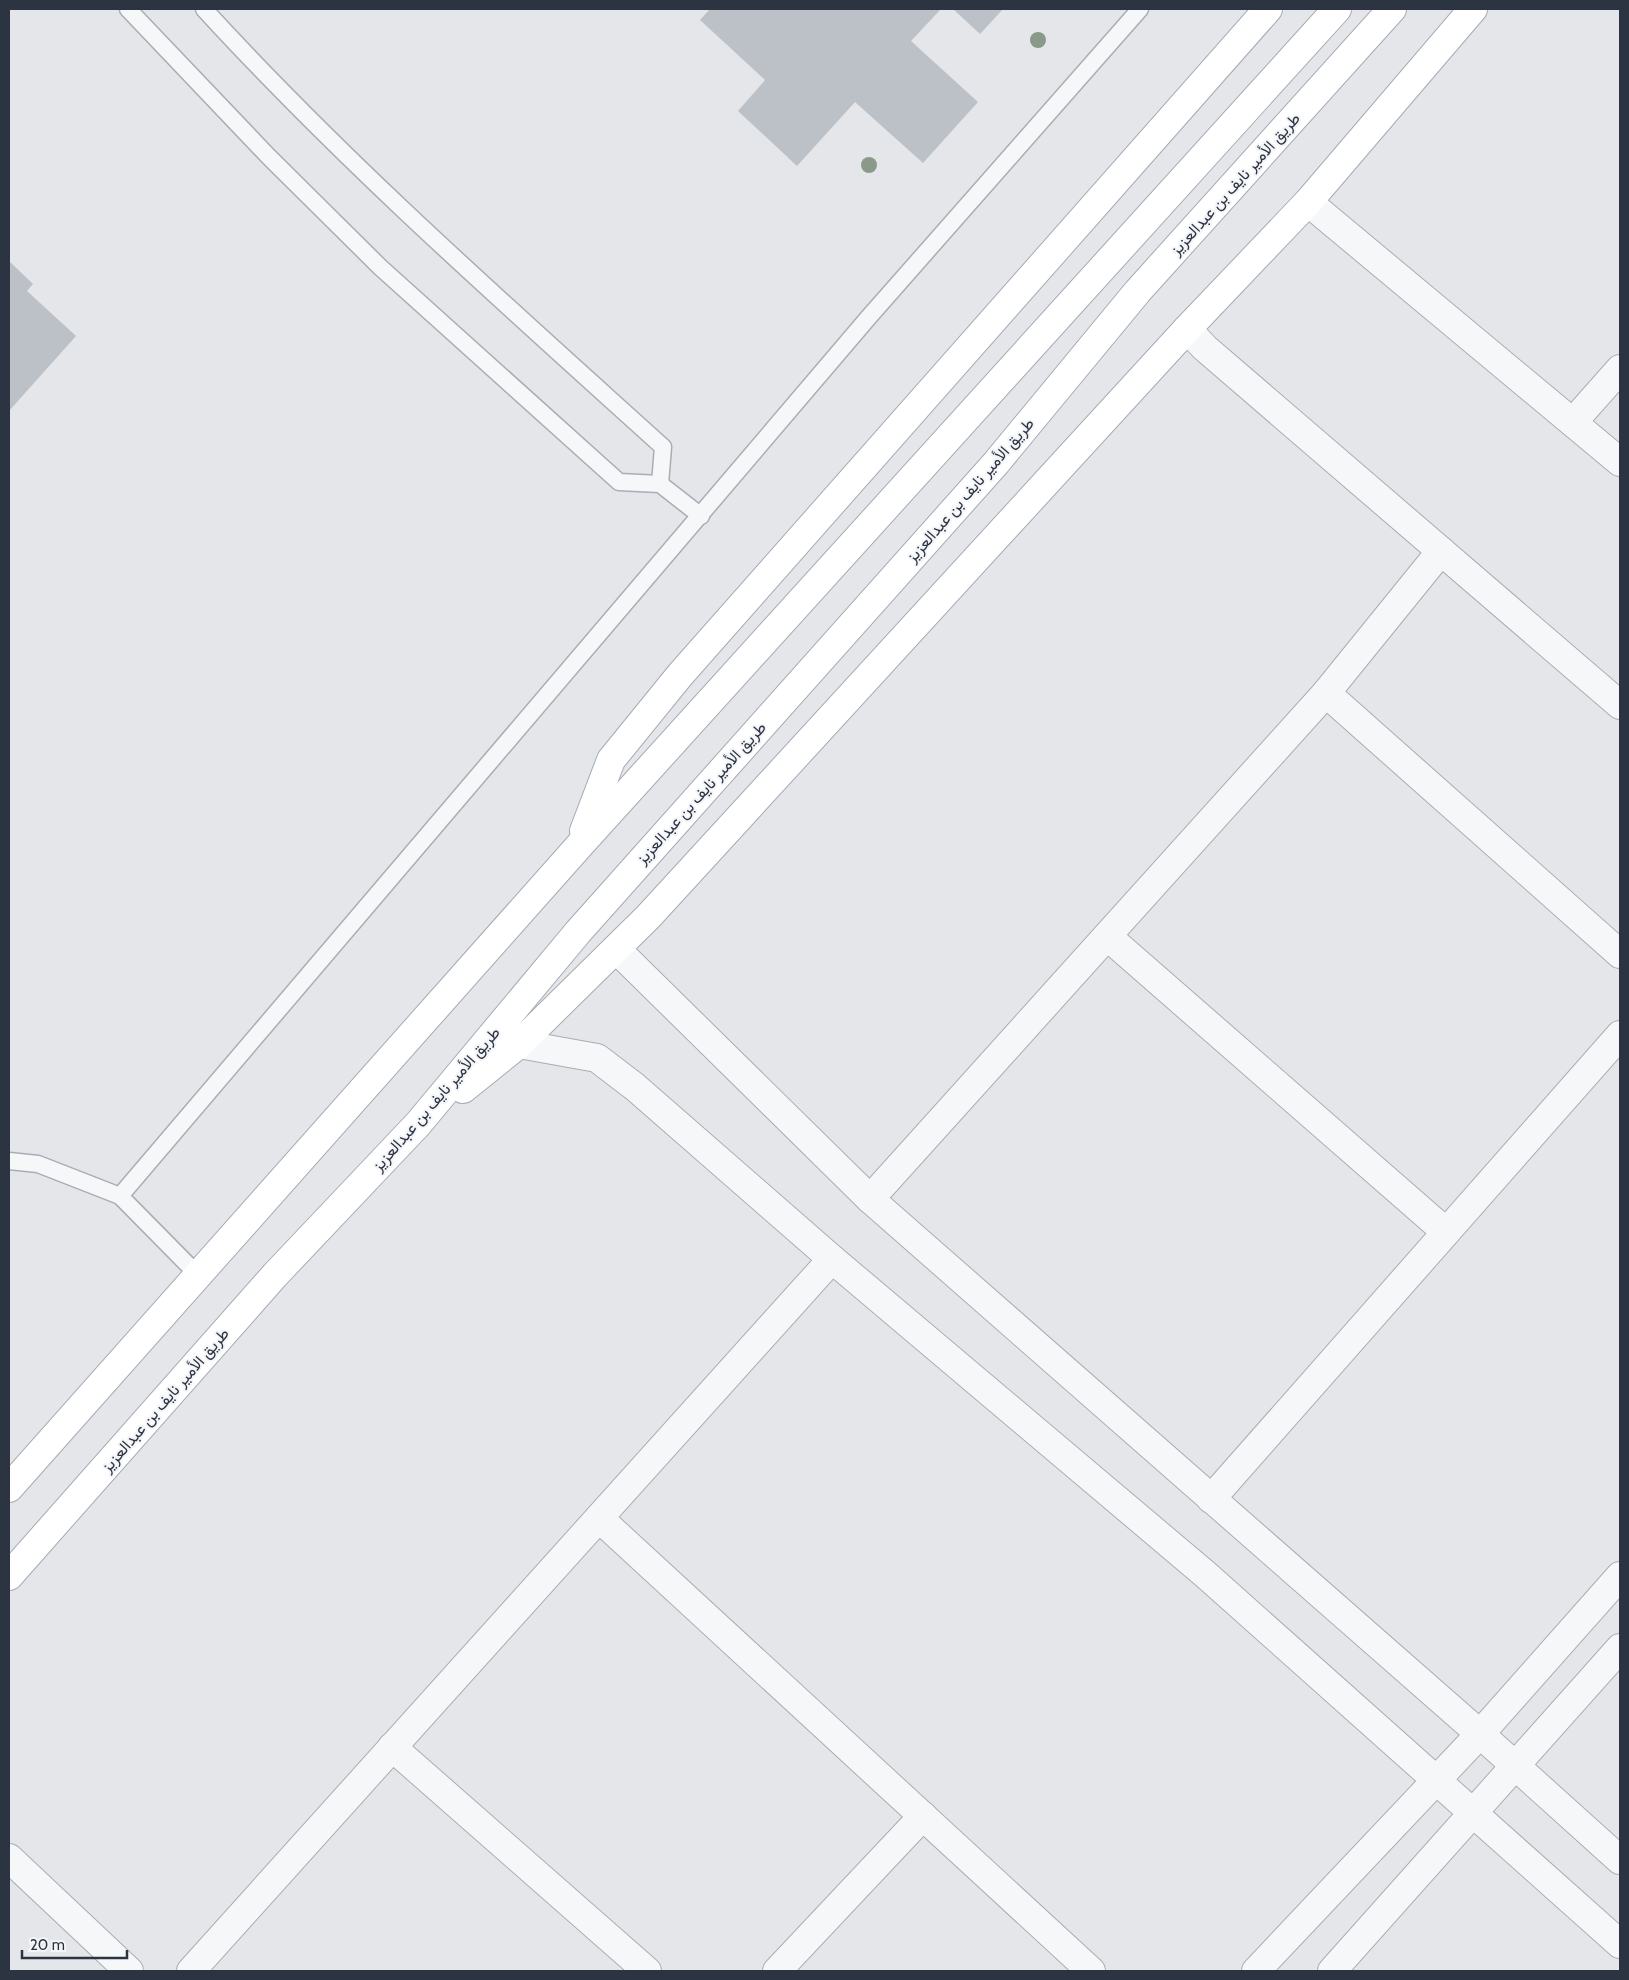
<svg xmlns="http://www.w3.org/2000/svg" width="1629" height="1980" viewBox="0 0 1629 1980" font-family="Cabin,Vazirmatn,sans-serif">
<rect width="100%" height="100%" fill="#e4e6ea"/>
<g fill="#bcc0c7">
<path d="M710 9H941L911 41 978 102 923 163 855 102 797 166 738 111 765 80 700 20Z"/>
<path d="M953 9H1003L980 34Z"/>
<path d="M9 261 33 284 27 291 76 336 9 411Z"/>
</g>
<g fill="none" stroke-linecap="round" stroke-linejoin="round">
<defs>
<g id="service">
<path d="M128 9 269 157 380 267 619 482 660 484 701 516"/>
<path d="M204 9C347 165 506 305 663 447L660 484"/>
<path d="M9 1161 38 1164 120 1196 868 318 1140 9"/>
<path d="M120 1196 199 1276"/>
</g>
<g id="minor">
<path d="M1308 202 1620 462"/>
<path d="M1187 329 1205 348 1620 705"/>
<path d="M1573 422 1620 369"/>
<path d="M1326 693 1620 954"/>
<path d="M1107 936 1446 1232"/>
<path d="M870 1199 1326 693 1441 551"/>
<path d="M1211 1499 1620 1035"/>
<path d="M599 1518 1091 1971"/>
<path d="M392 1747 647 1971"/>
<path d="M9 1858 129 1971"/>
<path d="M191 1971 832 1259"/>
<path d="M777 1971 923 1816"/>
<path d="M1256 1971 1480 1734 1620 1576"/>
<path d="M1332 1971 1620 1648"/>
</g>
<g id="tertiary">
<path d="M616 949 870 1199 1480 1734 1620 1860"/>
<path d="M519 1044 597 1058 635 1087 832 1259 1205 1574 1620 1944"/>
</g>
<g id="primary">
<path d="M584 831 611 760 680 675 1268 9"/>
<path d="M463 1089 519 1044 648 917 1187 329 1308 202 1473 9"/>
<path d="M9 1488 579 846 1337 9"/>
<path d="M9 1576 275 1275 418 1124 578 932 996 463 1138 291 1392 9"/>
</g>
</defs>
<use href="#service" stroke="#a9adb4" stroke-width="19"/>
<use href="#minor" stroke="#a9adb4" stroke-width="30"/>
<use href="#tertiary" stroke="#a9adb4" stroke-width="30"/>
<use href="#primary" stroke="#a4abb5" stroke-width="30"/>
<use href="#service" stroke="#f6f7f9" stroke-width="16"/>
<use href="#minor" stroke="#f6f7f9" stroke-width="28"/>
<use href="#tertiary" stroke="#f6f7f9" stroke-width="28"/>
<use href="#primary" stroke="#fff" stroke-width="28"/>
</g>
<g fill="#8a9a8a">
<circle cx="1038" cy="40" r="8"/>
<circle cx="869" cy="165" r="8"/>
</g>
<g text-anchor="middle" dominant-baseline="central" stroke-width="4" stroke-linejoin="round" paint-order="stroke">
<g font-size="16" fill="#2d3441" stroke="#f3f5f8">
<text transform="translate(1235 184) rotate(-48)">طريق الأمير نايف بن عبدالعزيز</text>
<text transform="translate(970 490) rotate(-49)">طريق الأمير نايف بن عبدالعزيز</text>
<text transform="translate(701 793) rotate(-48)">طريق الأمير نايف بن عبدالعزيز</text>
<text transform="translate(436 1099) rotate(-49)">طريق الأمير نايف بن عبدالعزيز</text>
<text transform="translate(165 1400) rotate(-49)">طريق الأمير نايف بن عبدالعزيز</text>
</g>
</g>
<rect width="1629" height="1980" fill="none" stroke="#2d3441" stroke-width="20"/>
<path d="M22 1950v8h105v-8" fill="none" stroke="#2d3441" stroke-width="2.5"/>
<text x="30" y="1950" font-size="15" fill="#2d3441" stroke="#f3f5f8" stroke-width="4" paint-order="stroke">20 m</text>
</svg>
